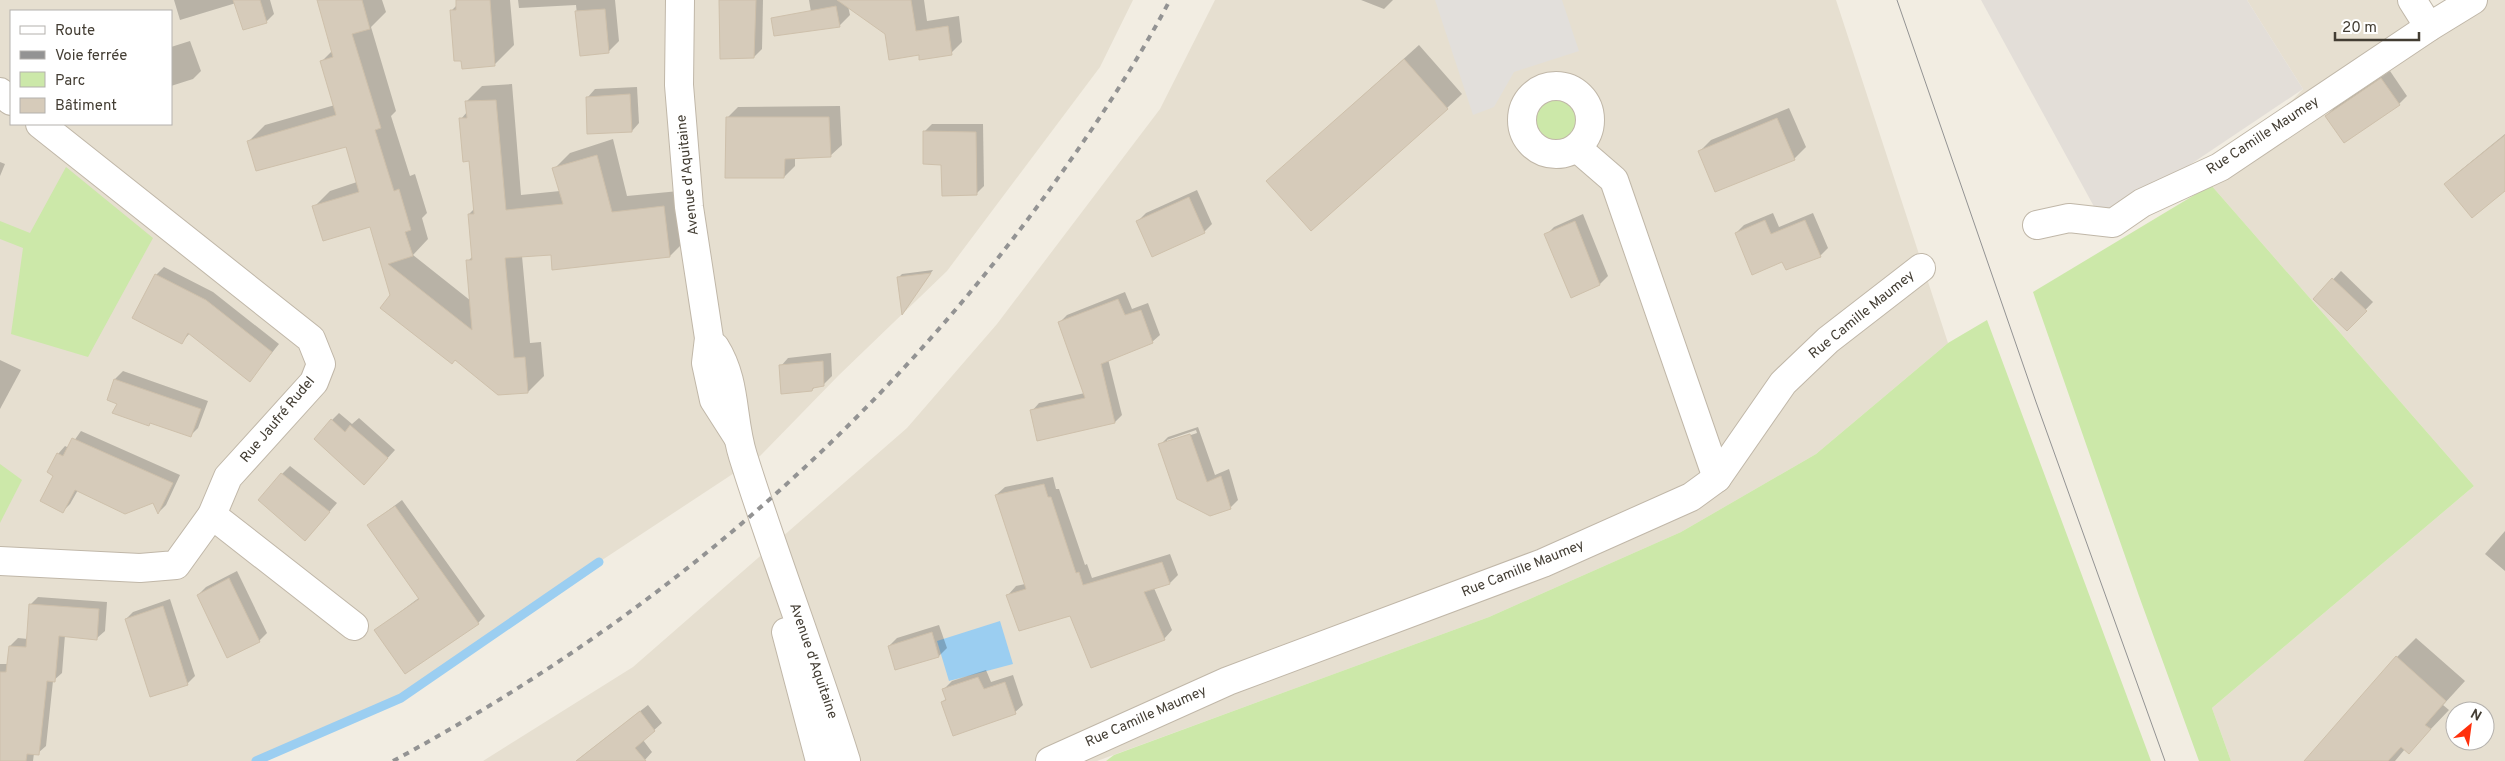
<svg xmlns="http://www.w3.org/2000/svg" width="2505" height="761" viewBox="0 0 2505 761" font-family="Overpass,sans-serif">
<rect width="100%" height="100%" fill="#f2ede2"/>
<g fill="#e6dfd0" fill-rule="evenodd">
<path d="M0 0H1133L1100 67 947 271 839 375 760 456 549 595 401 698 256 761H0ZM11 11H171V124H11Z"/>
<path d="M1215 0H1836L1948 343 1816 454 1681 532 1489 617 1097 761H483L633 667 907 428 997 324 1160 109Z"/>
<path d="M2247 0H2412L2429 27 2473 0H2505V761H2231L2212 708 2474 486 2211 185 2303 89ZM2455 711H2485V741H2455Z"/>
</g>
<path fill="#e3ded8" d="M1981 0H2247L2303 89 2103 223Z"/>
<g fill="#cce8a9">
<circle cx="1556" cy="120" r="23"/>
<path d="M66 167 153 238 88 357 11 334 23 248 0 239V221L30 233Z"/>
<path d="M2211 185 2474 486 2212 708 2231 761H2199L2139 596 2033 292Z"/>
<path d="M1987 320 2151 761H1106L1114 755 1489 617 1681 532 1816 454 1948 343Z"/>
<path d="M0 464 22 480 0 523Z"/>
</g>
<path fill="#e2dfdb" d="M1435 0H1562L1579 51 1514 72 1494 107 1473 115Z"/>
<path fill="#9bcef1" d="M1000 621 1013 664 949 681 937 641Z"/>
<g fill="#0003" fill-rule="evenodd">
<path d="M174 0H270L274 14 266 22 236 3 180 20Z"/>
<path d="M318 0H382L386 12 371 27 396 111 391 116 410 176 415 174 427 213 422 218 428 239 413 255 471 301 468 261 473 256 469 214 474 209 470 160 461 119 467 112 466 102 482 86 512 84 521 195 560 191 554 169 570 153 613 139 627 196 679 191 686 240 670 256 552 254 522 256 530 343 541 342 544 376 528 392 392 295 371 225 314 207 330 191 357 182 346 146 249 141 265 125 335 105 322 61 333 50Z"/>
<path d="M458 0H510L514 45 495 64 451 11 457 5Z"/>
<path d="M518 0H615L619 41 609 51 581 55 576 5 519 8Z"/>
<path d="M720 0H763L762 49 754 57Z"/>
<path d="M809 0H924L927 21 959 16 962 42 951 53 920 54 848 6 850 15 839 26 814 30Z"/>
<path d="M1361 0H1393L1384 9Z"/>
<path d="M190 41 201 71 193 79 171 86V47Z"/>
<path d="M1419 45 1462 94 1447 108 1268 181Z"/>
<path d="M2390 71 2407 96 2399 104 2326 116 2334 108Z"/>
<path d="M637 87 639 123 632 131 588 97 595 89Z"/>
<path d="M840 106 842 145 830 156 795 157V166L784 177 727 118 738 107Z"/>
<path d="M1789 108 1806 147 1794 159 1700 151 1711 140Z"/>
<path d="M932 124H983L984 186 976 194 942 164 924 132Z"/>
<path d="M2505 134V190L2446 184 2456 174Z"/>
<path d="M0 162 5 164 0 176Z"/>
<path d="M1197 190 1212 224 1204 232 1138 221 1146 213Z"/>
<path d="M1773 213 1779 227 1813 213 1828 248 1820 256 1736 233 1744 225Z"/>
<path d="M1583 214 1608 276 1600 284 1571 297 1546 235 1554 227Z"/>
<path d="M164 267 213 292 279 344 250 380 190 333 182 342 134 318 156 275Z"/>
<path d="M933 270 905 309 898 278 902 274Z"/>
<path d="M2341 271 2373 302 2347 329 2315 299Z"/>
<path d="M1125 292 1132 309 1148 303 1160 335 1152 342 1108 359 1122 415 1115 422 1032 411 1039 403 1085 393 1060 322 1067 315Z"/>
<path d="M831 353 832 376 824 384 816 386 812 390 781 366 788 358Z"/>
<path d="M0 360 21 370 0 409Z"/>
<path d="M123 371 208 401 198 428 190 436 151 422 149 425 119 403 108 399 115 379Z"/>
<path d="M339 413 352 424 359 418 395 450 372 475 332 420Z"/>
<path d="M1198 427 1215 475 1229 469 1238 500 1230 508 1160 445 1168 437ZM1196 430 1197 433 1167 443V440Z"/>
<path d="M81 431 180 475 166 505 159 512 153 501 78 490 70 504 63 511 55 475 58 454 65 446 69 448Z"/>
<path d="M290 466 337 503 313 531 282 474Z"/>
<path d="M1053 477 1056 489H1059L1085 565 1087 564 1092 578 1170 554 1178 575 1170 583 1154 588 1172 630 1164 639 1008 595 1016 586 1025 584 996 495 1005 487Z"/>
<path d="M402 500 485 616 478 623 376 630 420 597 369 525Z"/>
<path d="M2505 531V571L2485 554Z"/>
<path d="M237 571 267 633 259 641 198 595 206 587Z"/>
<path d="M38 597 107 602 105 631 97 638 65 635 62 673 53 681 46 746 38 753H34L33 761H0V664H8L10 646 18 638 28 639 30 605Z"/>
<path d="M170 599 195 676 187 684 126 619 133 612Z"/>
<path d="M939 625 947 648 939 656 896 669 889 646 897 638Z"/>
<path d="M2416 638 2465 681 2443 705 2449 710 2409 752 2405 749 2395 761H2319L2397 657Z"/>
<path d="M986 670 991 682 1013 675 1023 705 1015 712 942 702 947 698 944 689 952 681Z"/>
<path d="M648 705 662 723 643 740 652 752 644 761H576Z"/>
</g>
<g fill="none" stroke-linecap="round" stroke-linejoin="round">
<path stroke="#9bcef1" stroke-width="9" d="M256 761 401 698 599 562"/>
</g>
<g fill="#d6cbba" stroke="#cec0ab">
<path d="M233 0H260L267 23 243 30Z"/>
<path d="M317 0H362L370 29 352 34 381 128 375 130 394 191 399 189 411 230 405 232 413 256 388 264 472 330 466 260H472L468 214H474L469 161 463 162 459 118H467L465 101 496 100 506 210 563 204 552 168 597 155 612 212 664 206 670 257 552 270 551 255 505 258 514 358 525 357 528 393 498 395 455 360 452 364 380 308 390 295 370 227 323 241 312 206 359 192 346 147 256 171 247 141 336 115 320 61 333 57Z"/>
<path d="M456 0H490L495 66 462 69 461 61H454L450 10H456Z"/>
<path d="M719 0H756L754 58 720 59Z"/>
<path d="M837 0H911L916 31 948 26 952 55 919 60V55L889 60 885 34Z"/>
<path d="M836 6 840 27 774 36 771 18Z"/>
<path d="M605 9 609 53 580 56 575 11Z"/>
<path d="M1404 59 1448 109 1311 231 1266 181Z"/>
<path d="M2381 78 2400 105 2344 143 2325 116Z"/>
<path d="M630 94 632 132 587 134 586 97Z"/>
<path d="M726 117H829L831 157 785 159 784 178H725Z"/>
<path d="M1777 118 1795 160 1715 192 1698 151Z"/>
<path d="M923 131 976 132 977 195 942 196 941 165 923 164Z"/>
<path d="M2505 135V191L2472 218 2444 184Z"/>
<path d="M1189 197 1205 233 1152 257 1136 221Z"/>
<path d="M1765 220 1771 234 1805 220 1821 257 1786 270 1782 262 1752 275 1735 233Z"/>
<path d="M1575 221 1600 285 1571 298 1544 234Z"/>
<path d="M931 273 902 315 897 277Z"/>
<path d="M155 274 206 300 272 352 250 382 188 333 182 344 132 318Z"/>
<path d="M2332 278 2367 311 2347 331 2313 299Z"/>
<path d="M1118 299 1125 315 1141 310 1153 343 1101 364 1115 423 1037 441 1030 410 1085 398 1058 322Z"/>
<path d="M823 361 824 386 813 388 812 391 781 394 779 365Z"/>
<path d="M114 379 201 409 191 437 150 423 149 426 112 413 117 404 107 400Z"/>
<path d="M331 419 345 432 350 425 388 458 364 485 314 439Z"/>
<path d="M1190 434 1207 482 1221 476 1231 509 1210 516 1177 499 1158 444Z"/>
<path d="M72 438 173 483 158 514 153 503 125 514 75 490 63 513 40 501 53 476 47 472 57 453 63 456Z"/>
<path d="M281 473 330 512 305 541 258 500Z"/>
<path d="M1044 484 1048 497H1051L1076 573 1079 572 1083 585 1162 562 1170 584 1144 592 1165 640 1091 668 1070 616 1019 631 1006 595 1026 589 995 495Z"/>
<path d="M395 506 479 624 405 674 374 630 419 599 367 525Z"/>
<path d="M229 578 260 642 227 658 197 595Z"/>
<path d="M29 604 99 609 97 640 59 636 55 682 47 681 39 755 27 754 26 761H0V672H6L9 646 26 647Z"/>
<path d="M163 606 188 685 150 697 125 619Z"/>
<path d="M932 632 939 657 895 670 888 646Z"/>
<path d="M2396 656 2446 701 2425 725 2431 729 2409 754 2401 747 2388 761H2304Z"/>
<path d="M978 677 984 689 1005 682 1016 714 953 736 941 702 946 700 942 689Z"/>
<path d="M640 711 655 731 635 748 646 761H576Z"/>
</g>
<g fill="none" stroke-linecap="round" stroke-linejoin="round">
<defs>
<g id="minor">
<path d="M2412 0 2429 27"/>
<circle cx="1556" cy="120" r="34"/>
<path d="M0 92 11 101"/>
<path d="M1577 148 1614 180 1717 478"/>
<path d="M2037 225 2069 218 2113 223 2142 203 2220 167 2429 27 2473 0"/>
<path d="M212 515 354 626"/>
<path d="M0 561 140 568 176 565 212 515 228 477 314 382 321 364 311 339 40 124"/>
<path d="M1050 761 1228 681 1543 563 1691 497 1717 478 1783 383 1828 340 1921 268"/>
</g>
<g id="tertiary">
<path d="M680 0 679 85 689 207 709 338 706 363 714 400 737 436"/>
<path d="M715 347C737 382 731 418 743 456 775 558 814 658 846 761"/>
<path d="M786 632 820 761"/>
</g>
</defs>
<use href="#minor" stroke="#c0b7a8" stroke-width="30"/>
<use href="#tertiary" stroke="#c0b7a8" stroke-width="30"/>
<use href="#minor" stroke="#fff" stroke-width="28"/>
<use href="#tertiary" stroke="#fff" stroke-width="28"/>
<path stroke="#939393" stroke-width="1" d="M1897 0 2036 402 2165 761"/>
<path stroke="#939393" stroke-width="4" stroke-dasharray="6 6" stroke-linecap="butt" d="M393 761C651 622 872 434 1045 196 1090 134 1134 68 1170 0"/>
</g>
<g text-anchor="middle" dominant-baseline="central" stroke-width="4.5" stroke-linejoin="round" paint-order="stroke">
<g font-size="14" fill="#433d33" stroke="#fff">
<text transform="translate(2263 136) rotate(-33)">Rue Camille Maumey</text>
<text transform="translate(688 175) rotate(-96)">Avenue d'Aquitaine</text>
<text transform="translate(1862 315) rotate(-39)">Rue Camille Maumey</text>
<text transform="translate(278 420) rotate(-50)">Rue Jaufré Rudel</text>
<text transform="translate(1523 569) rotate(-22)">Rue Camille Maumey</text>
<text transform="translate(813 661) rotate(71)">Avenue d'Aquitaine</text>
<text transform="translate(1146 717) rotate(-24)">Rue Camille Maumey</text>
</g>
</g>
<rect x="10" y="10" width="162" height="115" fill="#ffffff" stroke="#b4b1ad"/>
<rect x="20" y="26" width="25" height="8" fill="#ffffff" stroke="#b4b1ad"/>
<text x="55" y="35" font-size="15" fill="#433d33">Route</text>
<rect x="20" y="51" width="25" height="8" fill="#939393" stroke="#b4b1ad"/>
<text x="55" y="60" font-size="15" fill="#433d33">Voie ferrée</text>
<rect x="20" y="72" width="25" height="15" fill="#cce8a9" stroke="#b4b1ad"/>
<text x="55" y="85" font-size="15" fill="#433d33">Parc</text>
<rect x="20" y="98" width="25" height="15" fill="#d6cbba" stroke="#b4b1ad"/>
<text x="55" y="110" font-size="15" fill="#433d33">Bâtiment</text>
<g transform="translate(2470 726) rotate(29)"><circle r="24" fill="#ffffff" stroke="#b4b1ad"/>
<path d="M0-4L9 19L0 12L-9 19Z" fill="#ff300c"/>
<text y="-8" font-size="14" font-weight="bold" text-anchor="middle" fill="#433d33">N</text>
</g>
<path d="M2335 32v8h84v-8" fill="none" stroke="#433d33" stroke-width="2.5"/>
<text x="2342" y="32" font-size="15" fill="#433d33" stroke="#ffffff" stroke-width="4" paint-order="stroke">20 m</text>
</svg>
